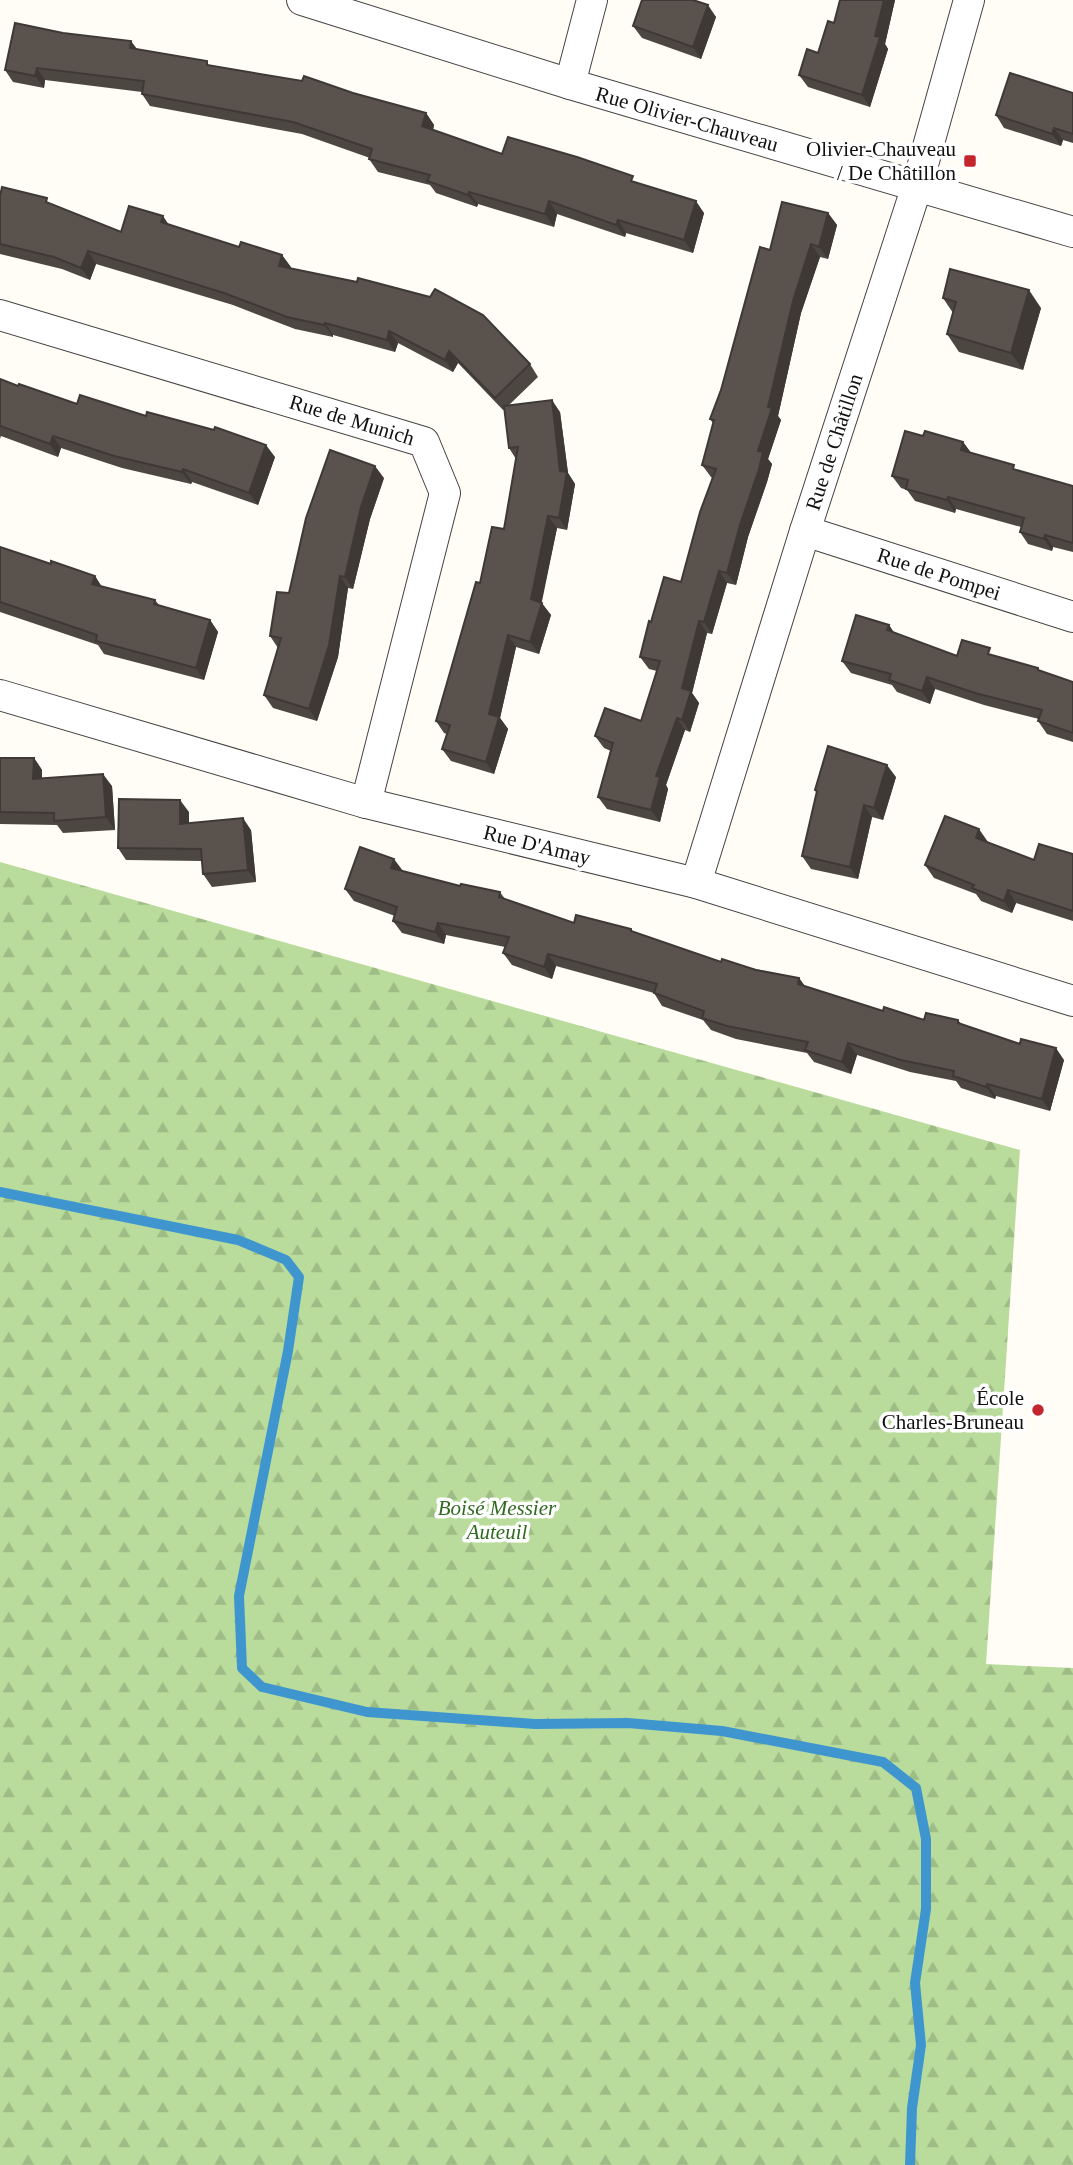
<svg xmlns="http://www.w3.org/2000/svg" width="1073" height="2165" viewBox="0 0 1073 2165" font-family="Georgia,serif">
<defs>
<pattern id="forest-firs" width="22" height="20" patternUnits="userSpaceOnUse" patternTransform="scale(1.75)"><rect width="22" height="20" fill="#b9dc9c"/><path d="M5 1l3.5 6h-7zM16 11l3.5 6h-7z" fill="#9ebc85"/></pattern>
</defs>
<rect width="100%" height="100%" fill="#fffdf5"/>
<path fill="url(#forest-firs)" d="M0 862 1020 1150 986 1664 1073 1668V2165H0Z"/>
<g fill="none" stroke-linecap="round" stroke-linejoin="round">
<path stroke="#3f96cf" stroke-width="10" d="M0 1192 238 1240 286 1260 299 1277 288 1351 239 1596 242 1668 262 1687 367 1712 535 1724 628 1723 722 1731 883 1762 916 1788 926 1839V1909L915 1983 921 2045 912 2108 910 2165"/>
<defs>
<g id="minor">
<path d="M302 0 570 84 1073 232"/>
<path d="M570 84 592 0"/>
<path d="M0 315 424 442 445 493 366 803"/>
<path d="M805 531 1073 617"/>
<path d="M0 695 366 803 696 883 1073 1001"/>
<path d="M696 883 805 531 917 186 969 0"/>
</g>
</defs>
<use href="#minor" stroke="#444" stroke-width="32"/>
<use href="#minor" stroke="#fff" stroke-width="30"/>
</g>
<g fill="#4d4742">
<path d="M840 0H895L885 44 888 49 870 107 808 87 799 75 818 53 834 23Z"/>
<path d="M701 3 716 17 701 59 642 38 633 26Z"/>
<path d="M137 49 210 65 353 93 426 113 434 125 433 130 502 154 638 183 704 213 693 253 626 233 625 237 557 214 554 227 478 204 477 207 436 193 430 185 378 172 369 159 370 158 302 134 150 106 142 94V92L45 80 44 88 13 82 5 70Z"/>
<path d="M1073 93V143L1063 140 1061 146 1004 128 996 115Z"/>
<path d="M0 196 52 205 121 232 169 225 239 247 282 255 291 268 530 364 538 377 509 405 560 412 568 473 575 484 567 530 557 528 541 603 551 615 539 654 516 647 500 718 508 729 494 774 451 761 442 749 447 734 444 733 436 721 480 583 504 529 516 459 509 448 505 409 503 410 458 363 453 372 398 343 395 352 333 335V337L295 329 233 305 96 264 90 280 62 269 0 254Z"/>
<path d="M828 213 837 225 828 259 820 257 801 313 778 416 781 420 768 459 772 464 767 482 748 537 736 585 727 583 712 634 707 633 692 693 699 703 690 732 685 730 666 785 668 789 660 822 607 809 598 797 611 751 604 748 595 736 641 721 657 671 649 669 640 657 651 622 681 582 712 478 711 477 702 465 713 423 710 419 770 250Z"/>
<path d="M943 298 1041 308 1023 370 959 352 947 334 953 313Z"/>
<path d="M0 379 18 386 77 404 275 457 258 505 192 482 191 484 122 468 61 448 58 457 1 436 0 439Z"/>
<path d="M923 436 963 442 971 453 1018 471 1073 486V552L1053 547 1052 551 1028 544 1020 532 1021 527 956 509 955 513 915 501 907 490 901 488 892 476Z"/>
<path d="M384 478 370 519 353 589 348 588 338 657 317 721 273 708 264 695 278 648 270 636 289 593Z"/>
<path d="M0 547 51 564 95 576 102 587 155 600 159 605 210 620 218 632 204 680 104 654 98 645 0 612Z"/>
<path d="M889 625 894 633 957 656H995L1073 682V742L1047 734 1038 721 1039 719 984 705 935 689 930 704 897 692 892 685 851 673 842 661Z"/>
<path d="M0 758H34L42 770V779L112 786 115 830 63 833 57 825 0 824Z"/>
<path d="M896 777 883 820 872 817 858 879 811 869 802 856 817 792 815 790Z"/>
<path d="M189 812V824L251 830 256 882 212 887 203 874 202 861 126 860 118 848Z"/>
<path d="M988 842 1034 860 1073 854V921L1016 903 1012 913 981 901 976 894 934 878 925 865Z"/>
<path d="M403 871 460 886 500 892 505 899 574 923 631 929 633 932 721 962 799 978 805 986 883 1011 924 1020H958L962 1025 1064 1060 1050 1111 996 1096 995 1099 961 1088 956 1081 910 1072 857 1055 851 1074 814 1062 807 1053 736 1039 711 1030 703 1020 662 1006 654 993 556 966 552 979 512 965 503 953 505 947 446 935 444 944 402 933 393 921 395 916 354 901 345 889Z"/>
</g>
<g fill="#3f3936">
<path d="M884 0H895L885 44 888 49 870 107 862 95Z"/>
<path d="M708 5 716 17 701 59 693 47Z"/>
<path d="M131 41 140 53 130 48Z"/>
<path d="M37 68 45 80 44 88 35 76Z"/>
<path d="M426 113 434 125 431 139 422 126Z"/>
<path d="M1054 128 1063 140 1061 146 1052 134Z"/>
<path d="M469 192 478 204 477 207 468 195Z"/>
<path d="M549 201 557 214 554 227 545 214Z"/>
<path d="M696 201 704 213 693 253 684 240Z"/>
<path d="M828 213 837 225 828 259 819 247Z"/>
<path d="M163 216 171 228 161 222Z"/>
<path d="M618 220 626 233 625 237 616 225Z"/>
<path d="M811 244 820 257 801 313 778 416 781 420 768 459 772 464 767 482 748 537 736 585 727 573 758 451 793 301Z"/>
<path d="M88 251 96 264 90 280 81 268Z"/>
<path d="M282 255 291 267 287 278 279 266Z"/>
<path d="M1029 290 1041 308 1023 370 1011 353Z"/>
<path d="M325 323 333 335V337L324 325Z"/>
<path d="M389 331 398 343 395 352 387 340Z"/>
<path d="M449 351 458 363 453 372 445 360Z"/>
<path d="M552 400 560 412 568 473 575 484 567 530 559 518 560 471Z"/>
<path d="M53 436 61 448 58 457 50 444Z"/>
<path d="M963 442 972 454 961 450Z"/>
<path d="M266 445 275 457 258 505 249 493Z"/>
<path d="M375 466 384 478 370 519 353 589 345 577 361 507Z"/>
<path d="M183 469 192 482 191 484 182 472Z"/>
<path d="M948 497 956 509 955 513 947 500Z"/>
<path d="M548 516 557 528 540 611 542 603 551 615 539 654 530 642 531 599Z"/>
<path d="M1045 535 1053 547 1052 551 1044 539Z"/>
<path d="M719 571 727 583 712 634 704 622Z"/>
<path d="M95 576 103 589 92 584Z"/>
<path d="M340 576 348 588 338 657 317 721 309 709Z"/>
<path d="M210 620 218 632 204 680 196 668Z"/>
<path d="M699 621 707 633 692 693 699 703 690 732 682 720V688Z"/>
<path d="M889 625 897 637 887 630Z"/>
<path d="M508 635 516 647 500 718 508 729 494 774 486 762 489 714Z"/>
<path d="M927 677 935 689 930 704 922 691Z"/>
<path d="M677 718 685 730 666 785 668 789 660 822 651 810 656 776Z"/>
<path d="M34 758 42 770V791L33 779Z"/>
<path d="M887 765 896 777 883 820 874 808Z"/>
<path d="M103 774 112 786 115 830 106 817Z"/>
<path d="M180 800 189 812V837L180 824Z"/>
<path d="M864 805 872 817 858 879 850 867Z"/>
<path d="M243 818 251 830 256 882 248 870Z"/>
<path d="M979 829 988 842 985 850 976 838Z"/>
<path d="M394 859 403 871 391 868Z"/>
<path d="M1008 890 1016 903 1012 913 1004 901Z"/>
<path d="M438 923 446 935 444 944 435 932Z"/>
<path d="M548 954 556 966 552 979 544 967Z"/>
<path d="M799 978 807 990 798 984Z"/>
<path d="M848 1043 857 1055 851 1074 842 1062Z"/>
<path d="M1056 1048 1064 1060 1050 1111 1042 1099Z"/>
<path d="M987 1084 996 1096 995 1099 986 1087Z"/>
</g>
<g fill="#5a524d" stroke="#3f3936" stroke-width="2">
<path d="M642 0H693L708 5 693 47 633 26Z"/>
<path d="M840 0H884L875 36 880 37 862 95 799 75 807 49 818 53 828 21 834 23Z"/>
<path d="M15 23 63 33 131 41 130 48 207 61V65L302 81 304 76 353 93 426 113 422 126 502 154 508 137 577 157 633 176 631 181 696 201 684 240 618 220 616 225 549 201 545 214 469 192 468 195 427 181 430 175 369 159 372 149 293 122 142 94 144 81 37 68 35 76 5 70Z"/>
<path d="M1010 73 1073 93V134L1054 128 1052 134 996 115Z"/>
<path d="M2 187 47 198 46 202 121 232 129 206 163 216 161 222 239 247 241 242 282 255 279 266 357 282 358 278 430 297 435 289 483 315 530 364 495 398 449 351 445 360 389 331 387 340 325 323 324 325 287 317 224 293 88 251 81 268 54 257 0 244V196Z"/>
<path d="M782 202 828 213 819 247 811 244 793 301 768 407 772 408 758 451 763 452 759 469 740 525 727 573 719 571 704 622 699 621 682 688 691 691 682 720 677 718 656 776 660 777 651 810 598 797 613 743 595 736 605 708 641 721 660 661 640 657 649 621 651 622 664 577 681 582 700 512 716 469 702 465 714 420 710 419 721 390 760 247 770 250Z"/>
<path d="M950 269 1029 290 1011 353 947 334 956 302 943 298Z"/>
<path d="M0 379 18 386 19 384 77 404 80 395 146 416 147 412 214 430 215 427 266 445 249 493 183 469 182 472 114 456 53 436 50 444 0 426Z"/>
<path d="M552 400 560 471 567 472 559 518 548 516 531 599 542 603 530 642 508 635 489 714 499 717 486 762 442 749 450 725 436 721 476 582 480 583 492 527 504 529 518 447 509 448 504 406Z"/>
<path d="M905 431 923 436 925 431 963 442 961 450 1014 465 1013 469 1073 486V543L1045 535 1044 539 1020 532 1024 518 948 497 947 500 906 489 908 480 892 476Z"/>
<path d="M330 450 375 466 361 507 345 577 340 576 329 645 309 709 264 695 281 638 270 636 277 592 289 593 306 518Z"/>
<path d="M0 547 51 564V561L95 576 92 584 155 600 154 604 210 620 196 668 96 641 97 635 0 602Z"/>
<path d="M856 615 889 625 887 630 957 656 962 640 990 648 988 654 1038 668V670L1073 682V733L1038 721 1042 710 975 693 927 677 922 691 889 680 891 674 842 661Z"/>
<path d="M828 746 887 765 874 808 864 805 850 867 802 856 817 791 815 790Z"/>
<path d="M0 758H34L33 779 103 774 106 817 54 821V813L0 812Z"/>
<path d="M119 799 180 800V824L243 818 248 870 203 874 201 849 118 848Z"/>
<path d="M945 816 979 829 976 838 1034 860 1039 844 1073 854V911L1008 890 1004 901 972 888 974 885 925 865Z"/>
<path d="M360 847 394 859 391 868 460 886 461 884 500 892 499 897 574 923 576 915 631 929V931L721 962 722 959 756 970 799 978 798 984 883 1011 884 1007 924 1020 926 1013 958 1020V1023L1020 1044 1021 1039 1056 1048 1042 1099 987 1084 986 1087 953 1076 954 1071 901 1060 848 1043 842 1062 805 1050 808 1042 727 1026 702 1018 704 1011 654 993 657 984 548 954 544 967 503 953 509 937 438 923 435 932 393 921 397 907 345 889Z"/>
</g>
<g fill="#c4262e" stroke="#fff" stroke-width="2.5">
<rect x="963" y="154" width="14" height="14" rx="3.5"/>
<circle cx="1038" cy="1410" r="7"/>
</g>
<g text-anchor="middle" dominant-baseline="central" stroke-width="7" stroke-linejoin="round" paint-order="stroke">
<g font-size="21" fill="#111" stroke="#fff">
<text transform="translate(687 119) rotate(16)">Rue Olivier-Chauveau</text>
<text transform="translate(352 420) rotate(17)">Rue de Munich</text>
<text transform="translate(834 442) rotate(-72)">Rue de Châtillon</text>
<text transform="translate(939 574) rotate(18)">Rue de Pompei</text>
<text transform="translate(537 845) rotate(14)">Rue D'Amay</text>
</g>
<g font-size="21" fill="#111" stroke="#fff" text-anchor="end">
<text x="956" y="149">Olivier-Chauveau<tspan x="956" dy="24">/ De Châtillon</tspan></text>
<text x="1024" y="1398">École<tspan x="1024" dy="24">Charles-Bruneau</tspan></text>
</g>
<g font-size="21" font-style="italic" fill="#2f6b1f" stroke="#fff">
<text x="497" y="1508">Boisé Messier<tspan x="497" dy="24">Auteuil</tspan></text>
</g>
</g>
</svg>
